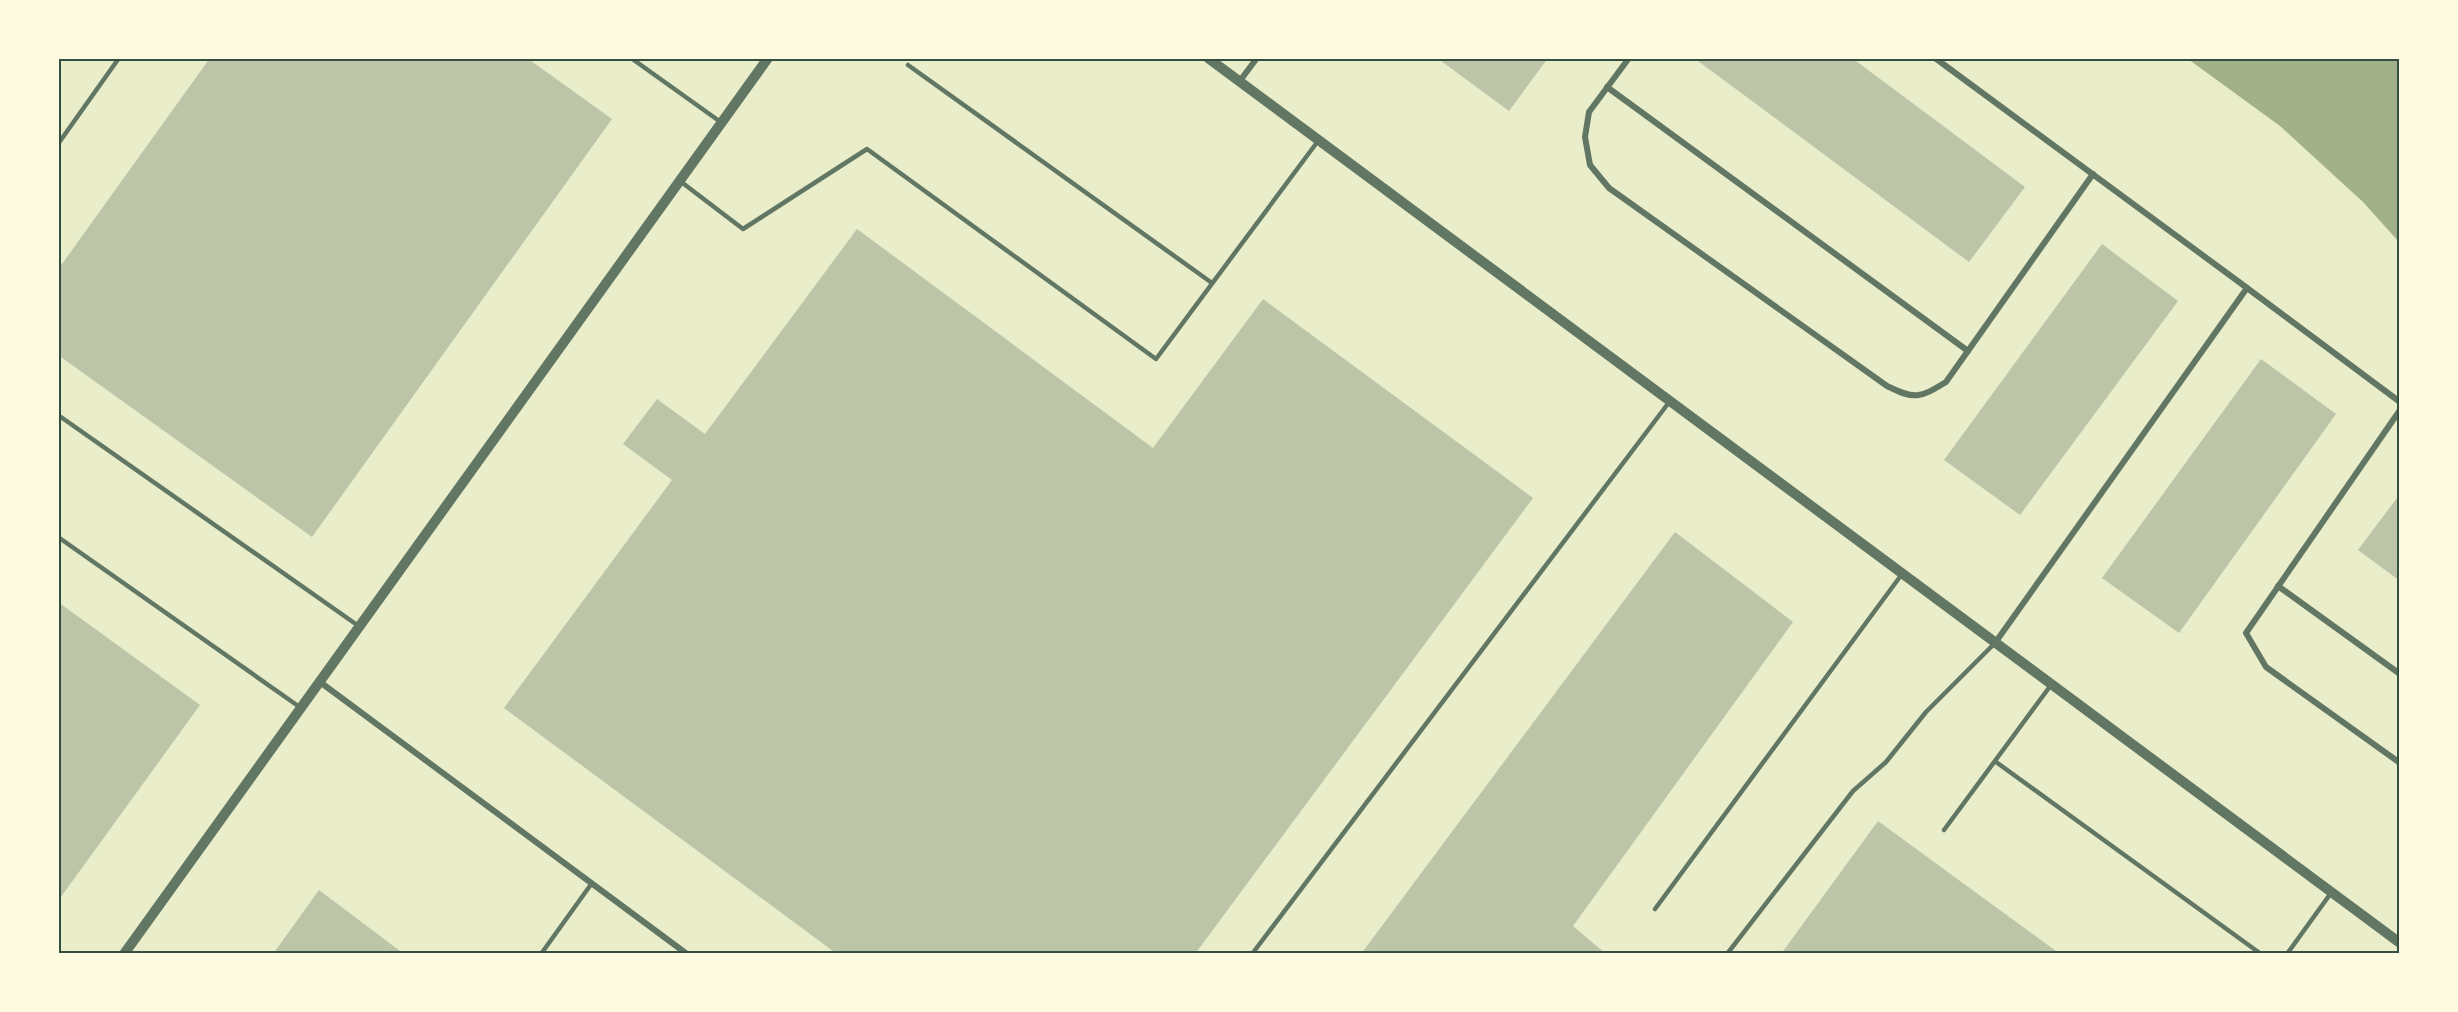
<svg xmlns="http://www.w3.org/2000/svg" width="2458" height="1012" viewBox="0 0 2458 1012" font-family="'Asap Condensed',sans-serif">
<rect width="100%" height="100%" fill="#e9edc9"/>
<path fill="#a3b18a" d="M2188 59H2399V242L2363 202 2280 126Z"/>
<g fill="#bcc5a7">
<path d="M210 58H527L612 119 312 537 58 355V262L62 264Z"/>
<path d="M1437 58H1548L1509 111Z"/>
<path d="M1694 58H1852L2025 187 1969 262Z"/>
<path d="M857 229 1153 448 1263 299 1533 498 1195 954H837L504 708 672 480 623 444 657 399 705 434Z"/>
<path d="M2102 244 2178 301 2020 515 1944 460Z"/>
<path d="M2261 359 2336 414 2179 633 2102 578Z"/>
<path d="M2400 494V581L2358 550Z"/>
<path d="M1675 532 1793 622 1573 926 1606 954H1361Z"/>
<path d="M58 602 200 705 58 901Z"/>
<path d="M1878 821 2060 954H1781Z"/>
<path d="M319 890 404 954H273Z"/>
</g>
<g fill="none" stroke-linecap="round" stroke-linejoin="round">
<g stroke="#617663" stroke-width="4.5">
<path d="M631 58 722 123"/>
<path d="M908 65 1212 283"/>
<path d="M58 144 119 58"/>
<path d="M680 181 743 229 867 149 1156 359 1318 141"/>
<path d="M58 415 360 627"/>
<path d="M58 537 301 708"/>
<path d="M1996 762 2261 954"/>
<path d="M1944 830 2051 685"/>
<path d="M1655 909 1902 574"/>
<path d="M541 954 592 883"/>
<path d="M1252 954 1670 401"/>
<path d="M1727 954 1853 791 1886 762 1926 712 1995 643"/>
<path d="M2287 954 2331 893"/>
</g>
<g stroke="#617663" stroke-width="6">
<path d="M1629 58 1589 112 1585 137 1590 165 1609 188 1887 386C1915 400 1920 398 1946 382L2093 174"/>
<path d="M1935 58 2239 282 2400 402"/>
<path d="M1239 82 1257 58"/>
<path d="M1607 87 1968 351"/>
<path d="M2400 410 2246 633 2266 667 2400 763"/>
<path d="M2278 586 2400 674"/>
<path d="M1995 643 2247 288"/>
<path d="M320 682 687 954"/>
</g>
<g stroke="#617663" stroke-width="10">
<path d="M1208 58 2400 943"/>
<path d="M124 954 768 58"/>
</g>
</g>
<rect width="2458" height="1012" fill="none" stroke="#fefae0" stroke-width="120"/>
<rect x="60" y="60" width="2338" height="892" fill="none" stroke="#344e41" stroke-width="2"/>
</svg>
